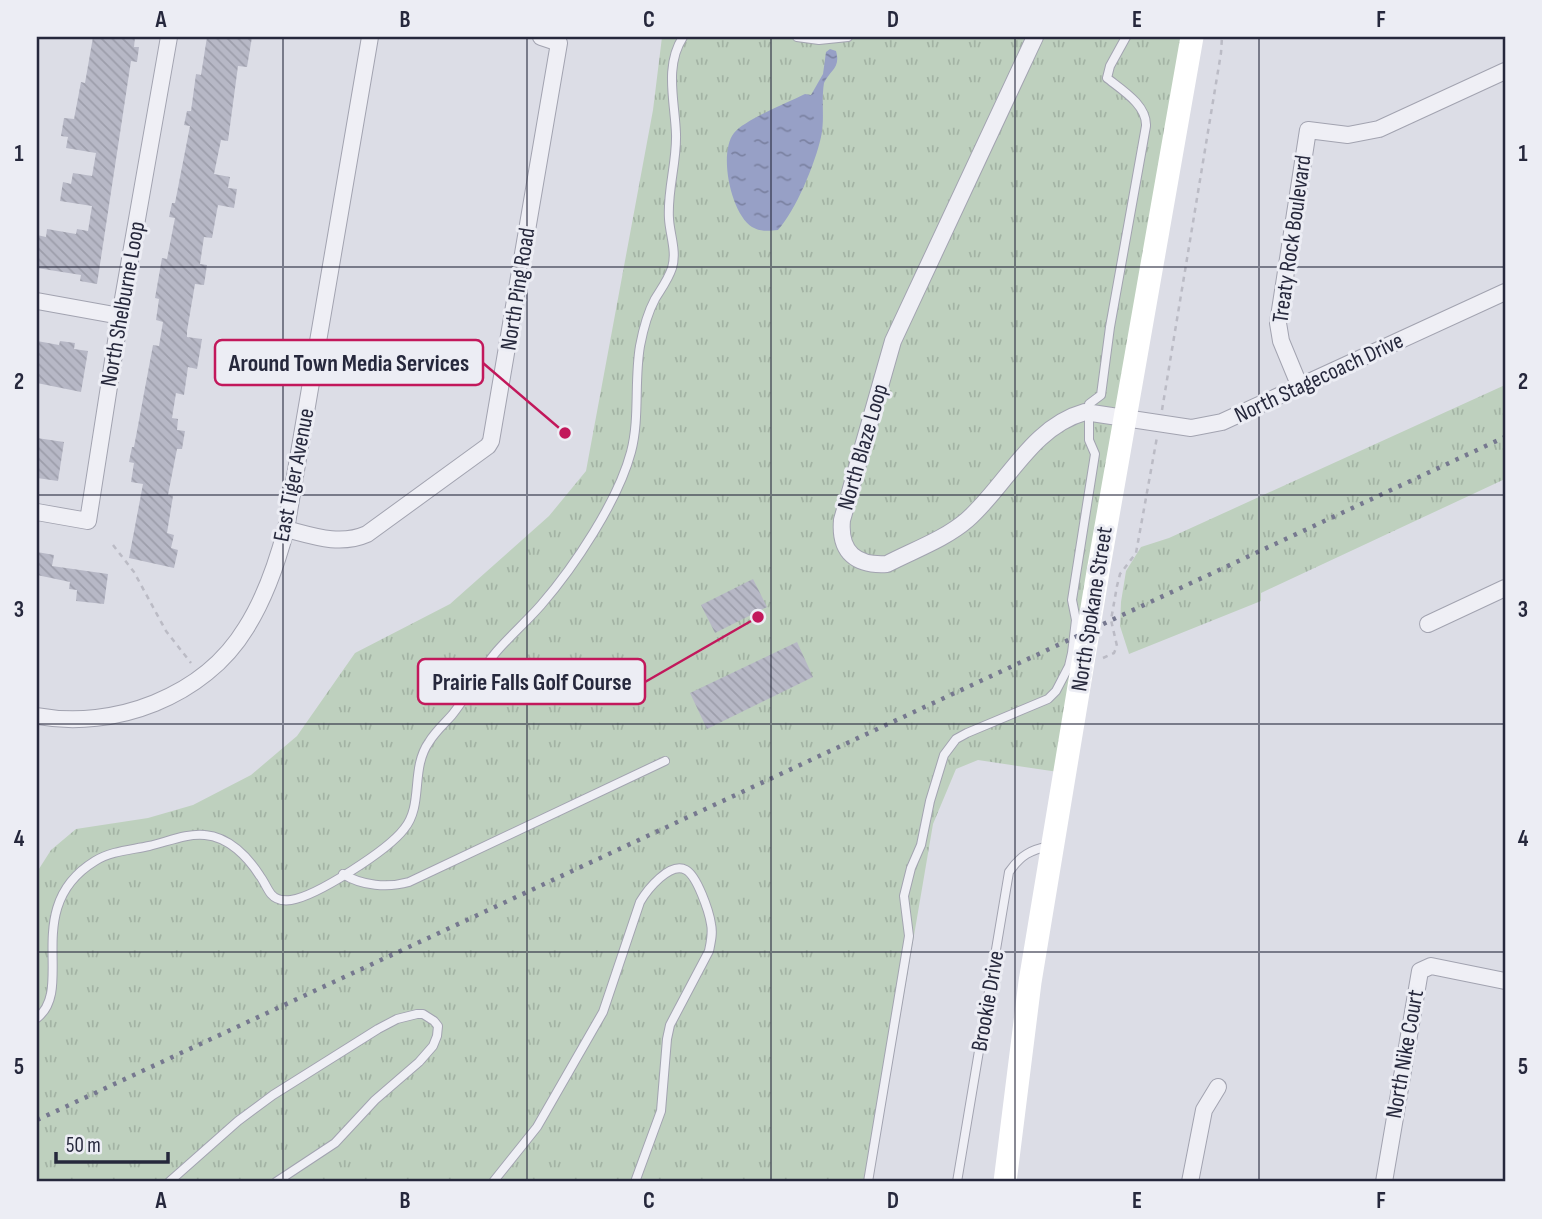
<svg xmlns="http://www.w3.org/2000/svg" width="1542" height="1219" viewBox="0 0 1542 1219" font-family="'Sofia Sans Condensed',sans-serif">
<defs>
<pattern id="grass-tufts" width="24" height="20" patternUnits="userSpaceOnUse" patternTransform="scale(1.75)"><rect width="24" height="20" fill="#bed0be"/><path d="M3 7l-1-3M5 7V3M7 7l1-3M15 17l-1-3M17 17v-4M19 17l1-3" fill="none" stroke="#a3b3a4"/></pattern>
<pattern id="water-ripples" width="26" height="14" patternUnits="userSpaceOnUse" patternTransform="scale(1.75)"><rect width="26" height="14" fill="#97a0c6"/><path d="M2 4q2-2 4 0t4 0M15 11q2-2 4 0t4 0" fill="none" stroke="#7b82a2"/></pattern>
<pattern id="building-back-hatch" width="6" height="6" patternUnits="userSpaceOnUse" patternTransform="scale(1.75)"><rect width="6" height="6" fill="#b7b8c6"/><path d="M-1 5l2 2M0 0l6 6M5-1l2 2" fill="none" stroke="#9d9eab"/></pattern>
</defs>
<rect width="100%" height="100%" fill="#dcdde6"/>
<g fill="url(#grass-tufts)">
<path d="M662 37H1192L1065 773 978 760 956 769 933 824 872 1182H37V872L51 850 76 829 148 818 193 805 251 775 297 736 355 653 450 604 549 516 586 471 653 110Z"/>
<path d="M1505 385V479L1261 593V601L1129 654 1120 626 1121 602 1126 571 1141 547 1169 538Z"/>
</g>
<path fill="url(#water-ripples)" d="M830 49 836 51C841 68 830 70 824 83 821 101 825 119 821 137 815 164 796 210 778 230 768 231 761 232 752 227 731 214 718 153 734 133 744 120 789 102 805 94L811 95 823 74 826 52Z"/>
<g fill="url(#building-back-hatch)">
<path d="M93 37H135L134 47H139L137 62 131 61 97 284 80 281 81 275 37 268V235L46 237 47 229 76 234 77 229 88 231 92 206 60 201 63 182 71 184 73 173 92 176 96 153 66 148 68 137 61 136 64 118 74 119 81 82 85 83Z"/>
<path d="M207 37H252L247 67 238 66 228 141 221 140 214 174 230 177 228 188 237 189 234 208 218 205 212 238 204 237 200 264 207 265 204 285 195 284 187 331V337L202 339 197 369 188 367 184 395 176 393 172 418 178 419 177 430 185 431 182 449H177L168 495 173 496 167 533 174 535 171 548 178 550 174 568 129 558 143 484 131 482 134 463 129 462 132 447H134L153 345 159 346 163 322 156 320 159 299 155 298 162 258 167 259 175 218 169 217 172 203H175L190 126 184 125 187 111H191L196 74 201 75Z"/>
<path d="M37 341 59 345 60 341 75 343 74 349 88 351 81 392 37 383Z"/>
<path d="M37 438 64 442 58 481 37 478Z"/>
<path d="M37 552 54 555 52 566 108 574 104 604 76 601 77 590 69 589 70 582 37 575Z"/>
<path d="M753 579 767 607 715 633 701 605Z"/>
<path d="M797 642 813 677 707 729 690 693Z"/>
</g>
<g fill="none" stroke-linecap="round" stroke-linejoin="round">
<defs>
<g id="lane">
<path d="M797 37 819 40 848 37"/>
<path d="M343 874C362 886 388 888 409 882L665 761"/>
<path d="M37 1018C76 988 20 907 95 861 111 851 131 850 149 846 167 842 187 833 205 835 229 837 248 857 260 876 264 881 267 889 271 894 276 900 284 901 291 900 317 896 388 850 404 829 424 805 410 769 429 742 435 732 444 724 452 715 468 695 480 671 497 651 511 635 527 621 541 605 574 567 618 501 631 452 640 418 634 381 640 346 643 330 647 314 655 299 661 289 668 280 672 268 677 252 670 235 669 219 667 190 677 163 676 134 675 102 664 66 683 37"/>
<path d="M169 1182 238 1121 273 1095 378 1029 397 1019 417 1014H423L434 1021 438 1026 437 1036 433 1046 419 1062 375 1100 335 1143 276 1182"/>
<path d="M493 1182 537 1127 603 1012 640 902C647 890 670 861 686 870 697 876 709 911 711 924 713 933 711 941 709 951L670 1025 667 1039 661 1111 635 1182"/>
<path d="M868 1182 909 936 904 896 911 868 921 845 930 801 944 755 956 739 967 733 1048 699 1056 691 1069 666 1072 653 1076 620 1072 600 1095 454 1089 440V404L1101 395 1110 327 1146 126C1147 105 1122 90 1107 78L1110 66 1126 37"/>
<path d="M957 1182 1009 872C1021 855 1030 850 1050 846"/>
</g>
<g id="street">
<path d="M1035 37 893 341 842 520C839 553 857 566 887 564 914 550 945 539 967 520 1007 485 1031 427 1085 412L1191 428 1222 422 1505 292"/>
<path d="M37 301 120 316"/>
<path d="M1300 387 1281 341 1278 323 1308 130 1348 135 1379 129 1505 71"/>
<path d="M37 512 88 521 120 316 169 37"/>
<path d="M286 529C313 536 340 546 367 534L488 446 491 441 559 43 541 37"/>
<path d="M1428 624 1505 588"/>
<path d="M37 716C114 730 204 697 246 628 265 598 277 563 286 529L370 37"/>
<path d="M1190 1182 1204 1110 1218 1087"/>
<path d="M1384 1182 1420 971 1431 966 1505 981"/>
</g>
</defs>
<use href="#lane" stroke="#a2a3b0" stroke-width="10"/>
<use href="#street" stroke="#a2a3b0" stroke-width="18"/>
<g stroke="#bbbbc5" stroke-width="2.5" stroke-dasharray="5 5" stroke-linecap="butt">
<path d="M1162 410 1221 53 1222 37"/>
<path d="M113 545 134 572 166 631 191 663"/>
<path d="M1103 658 1114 653 1117 646 1111 620 1117 586 1120 574 1136 553 1157 437"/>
</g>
<use href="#lane" stroke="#efeff5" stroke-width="8"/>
<use href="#street" stroke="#efeff5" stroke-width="16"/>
<path stroke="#fff" stroke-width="23" d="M1005 1182 1030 982 1098 572 1192 37"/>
<path stroke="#76788f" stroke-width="4.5" stroke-dasharray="3.5 7" stroke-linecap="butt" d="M37 1120 1505 437"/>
</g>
<path fill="none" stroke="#26283c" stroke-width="2" stroke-opacity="0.55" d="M283 37V1182M527 37V1182M771 37V1182M1015 37V1182M1259 37V1182M37 267H1505M37 495H1505M37 724H1505M37 952H1505"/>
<g text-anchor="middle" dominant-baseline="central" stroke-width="6" stroke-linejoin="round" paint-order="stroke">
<g font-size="23" fill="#26283c" stroke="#ecedf4">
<text transform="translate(1292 239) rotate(-82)">Treaty Rock Boulevard</text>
<text transform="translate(518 289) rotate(-81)">North Ping Road</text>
<text transform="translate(123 304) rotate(-80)">North Shelburne Loop</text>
<text transform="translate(1319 378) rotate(-25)">North Stagecoach Drive</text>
<text transform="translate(863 447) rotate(-74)">North Blaze Loop</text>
<text transform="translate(294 475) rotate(-79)">East Tiger Avenue</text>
<text transform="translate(1092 609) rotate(-81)">North Spokane Street</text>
<text transform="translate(988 1001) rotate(-80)">Brookie Drive</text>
<text transform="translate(1405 1054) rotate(-80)">North Nike Court</text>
</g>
</g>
<path fill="none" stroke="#c2185b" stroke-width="2.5" d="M565 433L483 363M758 617L645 682"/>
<g fill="#c2185b" stroke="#ecedf4" stroke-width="2.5">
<circle cx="565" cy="433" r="7"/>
<circle cx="758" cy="617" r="7"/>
</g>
<g fill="#ecedf4" stroke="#c2185b" stroke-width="2.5">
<rect x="215" y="340" width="268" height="45" rx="7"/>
<rect x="418" y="659" width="227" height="45" rx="7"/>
</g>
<g font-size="24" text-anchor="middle" font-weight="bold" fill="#26283c">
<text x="349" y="371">Around Town Media Services</text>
<text x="532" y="690">Prairie Falls Golf Course</text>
</g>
<rect width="1542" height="1219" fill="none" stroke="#ecedf4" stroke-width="77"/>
<path d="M56 1152v10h112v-10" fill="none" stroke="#26283c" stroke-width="3.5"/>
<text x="66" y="1152" font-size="21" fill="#26283c" stroke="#ecedf4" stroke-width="5" paint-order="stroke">50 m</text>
<rect x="38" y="38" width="1466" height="1142" fill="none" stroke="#26283c" stroke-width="2.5"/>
<g font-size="23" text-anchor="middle" font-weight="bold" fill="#26283c">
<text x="161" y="27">A</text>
<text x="405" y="27">B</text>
<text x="649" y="27">C</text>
<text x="893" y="27">D</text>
<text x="1137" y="27">E</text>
<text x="1381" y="27">F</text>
<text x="19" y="161">1</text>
<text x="1523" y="161">1</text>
<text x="19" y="389">2</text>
<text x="1523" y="389">2</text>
<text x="19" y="617">3</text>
<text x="1523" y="617">3</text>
<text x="19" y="846">4</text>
<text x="1523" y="846">4</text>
<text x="19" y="1074">5</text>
<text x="1523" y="1074">5</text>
<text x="161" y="1208">A</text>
<text x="405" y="1208">B</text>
<text x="649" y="1208">C</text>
<text x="893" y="1208">D</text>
<text x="1137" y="1208">E</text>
<text x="1381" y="1208">F</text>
</g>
</svg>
